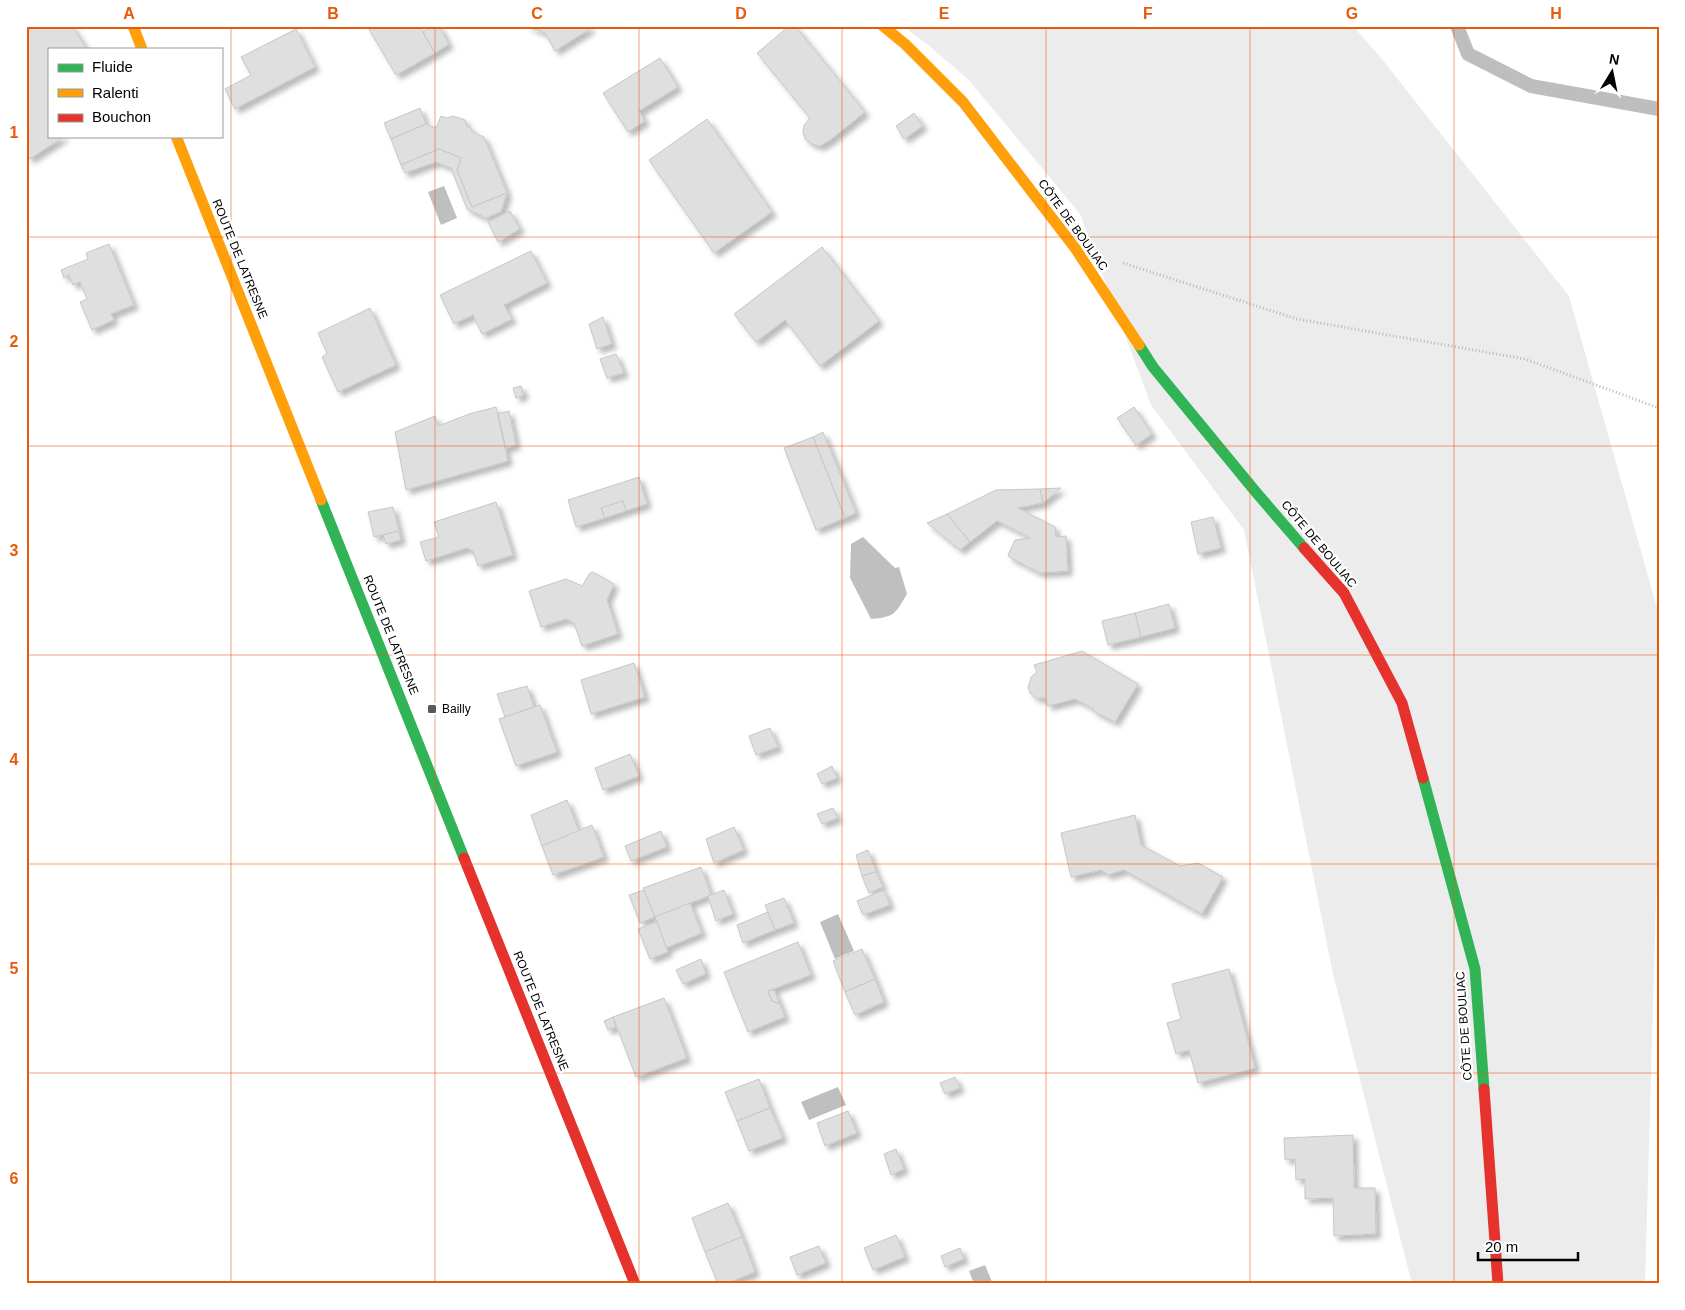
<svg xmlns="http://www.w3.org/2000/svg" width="1685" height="1310" viewBox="0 0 1685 1310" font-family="Arial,sans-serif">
<defs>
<filter id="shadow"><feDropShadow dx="4.5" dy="4.5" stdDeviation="2.5" flood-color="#0004"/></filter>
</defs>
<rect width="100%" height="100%" fill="#fff"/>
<path fill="#ececec" d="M903 26H1353L1381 58 1569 296 1659 615V798L1645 1284H1412L1333 974 1244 530 1151 405 1080 214 969 80 928 45Z"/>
<g fill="#bfbfbf">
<path d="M444 186 457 218 441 225 428 192Z"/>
<path d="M863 537 895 568 899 567 907 594C895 614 895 617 871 619L850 578 851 544Z"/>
<path d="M838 914 854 951 835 959 820 922Z"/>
<path d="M838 1087 846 1105 809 1120 801 1102Z"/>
<path d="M985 1265 993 1284H974L969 1271Z"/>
</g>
<g fill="#dfdfdf" stroke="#c7c7c7" filter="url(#shadow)">
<path d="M26 26H72L87 49H49V136H65L30 159 26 154Z"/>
<path d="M367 26H419L435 53 396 75Z"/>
<path d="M432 26H439L449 44 435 53 423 32Z"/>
<path d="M526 26H589L590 29 555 51 545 33Z"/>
<path d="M789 26H795L865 112 829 141 820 146 812 144 805 139 803 132 804 125 810 118 757 53Z"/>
<path d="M296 29 315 67 235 109 225 89 251 75 241 57Z"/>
<path d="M660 58 678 87 639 111 645 121 628 132 603 93Z"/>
<path d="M420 108 426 124 391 139 384 123Z"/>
<path d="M914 113 923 126 904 139 896 126Z"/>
<path d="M441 116 447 118 453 116 465 120 467 126 472 129V132L484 137 507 193 472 207 457 170 461 158 439 149 401 165 391 139 426 124 436 128Z"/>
<path d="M707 119 772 212 714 253 649 160Z"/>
<path d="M439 149 461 158 457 170 472 207 507 193 501 212 486 218 467 209 451 168 436 162 405 173 401 165Z"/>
<path d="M510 211 520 229 498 242 488 222Z"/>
<path d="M109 244 134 305 111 314 114 320 92 330 80 302 87 299 80 282 73 285 69 275 64 278 61 270 88 259 86 253Z"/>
<path d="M822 247 879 321 820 366 785 320 756 342 734 314Z"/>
<path d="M531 251 547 283 504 305 512 319 482 334 473 315 454 324 440 295Z"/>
<path d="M370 308 396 365 338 392 322 357 327 353 318 333Z"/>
<path d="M603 317 612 344 597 349 589 324Z"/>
<path d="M616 354 624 373 607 378 600 359Z"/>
<path d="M521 386 524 395 516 398 513 388Z"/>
<path d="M496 407 508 461 406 490 395 432 435 416 438 426 469 414Z"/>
<path d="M1134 407 1152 434 1136 445 1117 418Z"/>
<path d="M509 411 516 445 506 448 498 414Z"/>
<path d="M823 432 856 513 845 518 813 437Z"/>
<path d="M813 437 845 518 816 530 784 448Z"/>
<path d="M639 477 647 504 626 511 623 501 601 508 605 518 576 527 568 500Z"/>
<path d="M1061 488 1043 503 1040 489Z"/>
<path d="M1040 489 1043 503 1018 508 1055 527 1056 537 1066 536 1068 571 1040 573 1009 557 1008 555 1015 540 1031 538 997 521 970 542 947 514 996 490Z"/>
<path d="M623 501 626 511 605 518 601 508Z"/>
<path d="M496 502 513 555 478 566 473 551 467 548 426 561 420 542 439 537 434 522Z"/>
<path d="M393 507 399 531 374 537 368 512Z"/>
<path d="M947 514 970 542 960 550 927 523Z"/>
<path d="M1213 517 1221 548 1198 554 1191 522Z"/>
<path d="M399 531 401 540 386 544 383 535Z"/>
<path d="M593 572 614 584 607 600 618 634 582 646 574 623 566 619 541 627 529 591 566 579 582 586 590 573Z"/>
<path d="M1169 604 1175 628 1141 637 1135 613Z"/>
<path d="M1135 613 1141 637 1108 645 1102 621Z"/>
<path d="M1082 651 1138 684 1115 722 1093 711 1094 709 1075 699 1048 706 1045 698H1036L1030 693 1028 688 1031 677 1037 672 1034 665Z"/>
<path d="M634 663 645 697 591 714 581 680Z"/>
<path d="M527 686 534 707 505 717 497 694Z"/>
<path d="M540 705 557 752 516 766 499 719Z"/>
<path d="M770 728 778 747 756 755 749 736Z"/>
<path d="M630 754 639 776 603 790 595 768Z"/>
<path d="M832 766 837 778 822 784 817 774Z"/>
<path d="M567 800 579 831 542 846 531 815Z"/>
<path d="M833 808 838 818 822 824 817 814Z"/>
<path d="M1135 815 1141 845 1180 866 1198 863 1223 877 1202 914 1124 870 1108 875 1101 870 1071 877 1061 833Z"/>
<path d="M592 825 604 857 553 875 542 846Z"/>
<path d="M734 827 744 850 714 863 706 839Z"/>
<path d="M661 831 667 847 631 861 625 846Z"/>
<path d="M868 850 876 872 862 876 856 855Z"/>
<path d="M701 867 711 895 655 917 643 888Z"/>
<path d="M876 872 883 887 869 893 862 876Z"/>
<path d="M644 890 655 917 640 923 629 895Z"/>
<path d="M724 890 733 914 716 921 708 896Z"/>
<path d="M884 890 890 905 863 915 857 901Z"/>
<path d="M784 898 794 923 775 930 765 905Z"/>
<path d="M690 903 702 933 666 948 655 917Z"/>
<path d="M768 912 775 930 743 943 737 925Z"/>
<path d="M657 922 668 952 650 959 638 929Z"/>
<path d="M798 942 811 975 768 991 772 1001 780 1004 785 1017 748 1032 724 972Z"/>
<path d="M862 949 875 979 845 992 833 961Z"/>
<path d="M701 959 706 974 683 984 676 970Z"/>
<path d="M1229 969 1255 1068 1198 1083 1189 1050 1176 1054 1167 1023 1181 1019 1172 984Z"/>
<path d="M875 979 884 1002 855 1015 845 992Z"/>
<path d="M774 990 780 1004 772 1001 768 991Z"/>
<path d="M664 998 687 1058 636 1077 613 1017Z"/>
<path d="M613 1017 616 1027 608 1030 604 1021Z"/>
<path d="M955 1077 960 1088 945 1094 940 1083Z"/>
<path d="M759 1079 770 1108 737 1121 725 1092Z"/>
<path d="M770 1108 783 1138 749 1151 737 1121Z"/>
<path d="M848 1111 857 1133 825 1146 817 1123Z"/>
<path d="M1353 1135 1354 1188H1375L1376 1234 1334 1236 1333 1198 1305 1199V1179L1296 1180 1295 1159 1285 1160 1284 1138Z"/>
<path d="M896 1149 904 1169 891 1175 884 1154Z"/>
<path d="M728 1203 742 1237 705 1252 692 1218Z"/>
<path d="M896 1235 905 1257 873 1270 864 1248Z"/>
<path d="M742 1237 755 1272 726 1284H718L705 1252Z"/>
<path d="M819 1246 826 1263 797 1275 790 1257Z"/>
<path d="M960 1248 964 1259 945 1267 941 1256Z"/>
</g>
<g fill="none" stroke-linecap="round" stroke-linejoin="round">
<path stroke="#b9b9b9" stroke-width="3" stroke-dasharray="1 2.5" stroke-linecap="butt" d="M1123 263 1297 319 1525 359 1659 408"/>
<path stroke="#bebebe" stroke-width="14" d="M1457 26 1468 54 1531 86 1659 109"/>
<g stroke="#30b455" stroke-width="11">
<path d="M1139 345 1153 367 1255 491 1304 548"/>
<path d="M321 500 464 858"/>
<path d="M1423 778 1475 969 1484 1089"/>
</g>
<g stroke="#ff9f0a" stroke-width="11">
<path d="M133 26 142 49"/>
<path d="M883 26 905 44 963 102 1075 248 1139 345"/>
<path d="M176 136 321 500"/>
</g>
<g stroke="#e5322d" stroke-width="11">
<path d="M1304 548 1344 593 1402 703 1423 778"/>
<path d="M464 858 635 1284"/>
<path d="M1484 1089 1498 1284"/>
</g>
</g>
<path fill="none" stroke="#e8590c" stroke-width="1" stroke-opacity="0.55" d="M231 26V1284M435 26V1284M639 26V1284M842 26V1284M1046 26V1284M1250 26V1284M1454 26V1284M26 237H1659M26 446H1659M26 655H1659M26 864H1659M26 1073H1659"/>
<rect fill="#595959" stroke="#fff" stroke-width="2" x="427" y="704" width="10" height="10" rx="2.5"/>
<g text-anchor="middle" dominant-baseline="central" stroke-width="4.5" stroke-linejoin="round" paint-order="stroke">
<g font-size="12" fill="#000" stroke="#fff">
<text transform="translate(1073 225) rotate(54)">CÔTE DE BOULIAC</text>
<text transform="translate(240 259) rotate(68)">ROUTE DE LATRESNE</text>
<text transform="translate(1319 544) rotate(50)">CÔTE DE BOULIAC</text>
<text transform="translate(391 635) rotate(68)">ROUTE DE LATRESNE</text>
<text transform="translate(541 1011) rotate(68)">ROUTE DE LATRESNE</text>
<text transform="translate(1464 1026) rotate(-94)">CÔTE DE BOULIAC</text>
</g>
<g font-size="12" fill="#000" stroke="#fff" text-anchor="start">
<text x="442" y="709">Bailly</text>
</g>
</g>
<rect width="1685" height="1310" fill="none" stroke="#ffffff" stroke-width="55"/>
<rect x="48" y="48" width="175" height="90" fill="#ffffff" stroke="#999999"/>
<rect x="58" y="64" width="25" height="8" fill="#30b455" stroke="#999999"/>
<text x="92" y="72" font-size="15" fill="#000000">Fluide</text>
<rect x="58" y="89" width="25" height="8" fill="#ff9f0a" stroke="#999999"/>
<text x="92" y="98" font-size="15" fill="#000000">Ralenti</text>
<rect x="58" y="114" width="25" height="8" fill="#e5322d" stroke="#999999"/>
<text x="92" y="122" font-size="15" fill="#000000">Bouchon</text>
<g transform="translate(1612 72) rotate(10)" stroke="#ffffff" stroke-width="4" paint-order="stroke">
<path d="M0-4L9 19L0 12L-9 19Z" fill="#000000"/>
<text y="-8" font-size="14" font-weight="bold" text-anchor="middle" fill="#000000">N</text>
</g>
<path d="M1478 1252v8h100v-8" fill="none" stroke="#000000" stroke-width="2.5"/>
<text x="1485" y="1252" font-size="15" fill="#000000" stroke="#ffffff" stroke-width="4" paint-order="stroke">20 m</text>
<rect x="28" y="28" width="1630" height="1254" fill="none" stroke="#e8590c" stroke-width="2"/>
<g font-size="16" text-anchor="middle" font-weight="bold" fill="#e8590c">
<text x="129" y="19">A</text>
<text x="333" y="19">B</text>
<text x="537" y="19">C</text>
<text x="741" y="19">D</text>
<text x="944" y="19">E</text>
<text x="1148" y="19">F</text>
<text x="1352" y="19">G</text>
<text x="1556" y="19">H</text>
<text x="14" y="138">1</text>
<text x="14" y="347">2</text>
<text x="14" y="556">3</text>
<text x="14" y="765">4</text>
<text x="14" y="974">5</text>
<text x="14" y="1184">6</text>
</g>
</svg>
